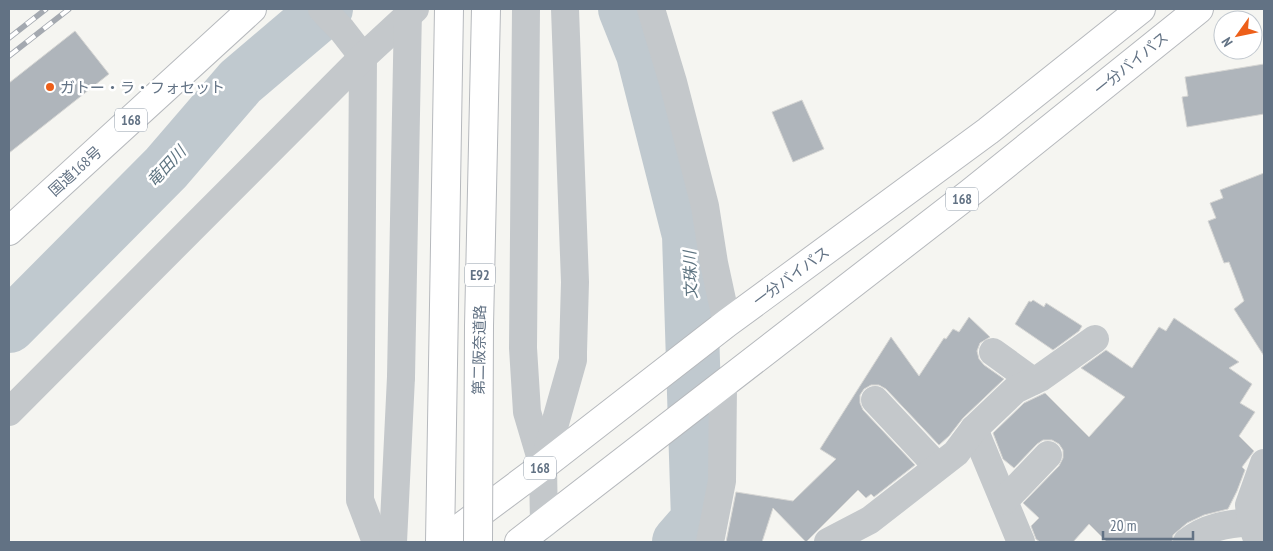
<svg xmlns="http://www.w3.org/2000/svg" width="1273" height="551" viewBox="0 0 1273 551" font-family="'PT Sans Narrow','Noto Sans JP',sans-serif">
<rect width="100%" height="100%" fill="#f5f5f1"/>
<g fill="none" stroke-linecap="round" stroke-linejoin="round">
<g stroke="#c0c9cf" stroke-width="54">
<path d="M625 9 643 54 689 235 698 520 679 542"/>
<path d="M9 326 166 168 240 82 326 9"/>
</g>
</g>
<g fill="#afb5bb" stroke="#d6d6d4">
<path d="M75 31 109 74 9 153V83Z"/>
<path d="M1264 64V114L1187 127 1182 97 1188 96 1185 77Z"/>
<path d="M802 100 824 149 793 162 772 112Z"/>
<path d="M1264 173V356L1234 309 1244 301 1229 262 1224 263 1208 221 1216 218 1210 203 1223 198 1220 190Z"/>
<path d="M1033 300 1044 307 1046 303 1082 326 1079 331 1053 350 1015 324 1029 301 1031 302Z"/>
<path d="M969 317 990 337 980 343 977 351 979 359 984 365 1004 379 963 418 949 436 939 445 886 389 879 385H871L864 389 860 395V403L863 410 915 465 874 497 871 494 866 498 858 490 806 542 773 508 762 542H726L736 492 793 501 836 459 820 449 891 337 919 376 944 338 946 339 953 329 959 332Z"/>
<path d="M1174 318 1239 362 1229 368 1252 384 1240 403 1255 412 1239 436 1254 451 1242 467 1245 470 1237 491 1228 509 1204 515 1187 523 1173 535 1172 542H1107L1089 524 1073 542H1040L1036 539 1031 526 1039 518 1023 503 1059 466 1063 458V450L1059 444 1052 440H1043L1037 444 1014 468 1003 459 993 433 1024 403 1045 393 1089 437 1125 397 1081 368 1106 350 1132 368 1159 327 1166 331Z"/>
</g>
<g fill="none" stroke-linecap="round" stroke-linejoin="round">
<defs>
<g id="highway">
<path d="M9 231 252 9"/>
<path d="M440 542 449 9"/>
<path d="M441 542 543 466 727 323 988 131 1141 9"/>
<path d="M519 542 970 193 1199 9"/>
</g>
</defs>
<use href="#highway" stroke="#b6b9bd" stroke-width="30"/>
<g stroke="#c4c8cb" stroke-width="28">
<path d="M322 9 342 30 363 57 360 500 376 542"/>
<path d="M526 9 523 348 527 412 543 466 544 524"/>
<path d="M651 9 673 82 705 206 714 263 727 323"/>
<path d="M993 352 1033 381"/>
<path d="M875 400 937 466"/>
<path d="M9 412 363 57 415 9"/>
<path d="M974 429 1021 542"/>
<path d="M543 466 573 360V352L575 282 565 9"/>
<path d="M1004 501 1048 455"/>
<path d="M393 542 401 377"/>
<path d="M710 542 722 481 723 385"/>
<path d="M828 542 870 520 956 453 974 429 1015 390 1040 378 1095 339"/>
<path d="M1187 542C1206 527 1227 524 1251 522"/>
<path d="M1258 542 1251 522 1249 505 1264 463"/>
</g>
<use href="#highway" stroke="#fff" stroke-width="28"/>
<defs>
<g id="rail">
<path d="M9 38 46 9"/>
<path d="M9 56 69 9"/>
</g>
</defs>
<use href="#rail" stroke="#a4a9b0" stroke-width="5.5"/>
<use href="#rail" stroke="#fff" stroke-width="4" stroke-dasharray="11" stroke-linecap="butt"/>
<defs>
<path id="highway-bridge" d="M478 542 479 326 486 9"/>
</defs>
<use href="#highway-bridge" stroke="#b6b9bd" stroke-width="30" stroke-linecap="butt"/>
<path stroke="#c4c8cb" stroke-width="28" d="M401 377 408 9"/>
<use href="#highway-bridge" stroke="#fff" stroke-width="28"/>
</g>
<circle fill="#ed5f19" stroke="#fff" stroke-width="2" cx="50" cy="87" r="5"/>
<g text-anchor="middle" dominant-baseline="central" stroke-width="5" stroke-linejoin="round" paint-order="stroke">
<g fill="#fff" stroke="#919ca9" stroke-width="1">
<rect x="115" y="108.5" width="32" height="23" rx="4"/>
<rect x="946" y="187.5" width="32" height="23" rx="4"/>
<rect x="465" y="263.5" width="30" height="23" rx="4"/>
<rect x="524" y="456.5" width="32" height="23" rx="4"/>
</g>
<g font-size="14" font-weight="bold" fill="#627284">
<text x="131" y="120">168</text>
<text x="962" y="199">168</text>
<text x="480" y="275">E92</text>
<text x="540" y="468">168</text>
</g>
<g font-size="15" fill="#627284" stroke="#fff">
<text transform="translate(1131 63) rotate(-39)">一分バイパス</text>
<text transform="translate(75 171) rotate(-42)">国道168号</text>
<text transform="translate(791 276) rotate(-36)">一分バイパス</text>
<text transform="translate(479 350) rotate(-89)">第二阪奈道路</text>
</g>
<g font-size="15" fill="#627284" stroke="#fff" text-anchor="start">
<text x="60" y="87">ガトー・ラ・フォセット</text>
</g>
<g font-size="16" font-style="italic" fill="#5e7481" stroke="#fff">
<text transform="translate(166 166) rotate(-47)">竜田川</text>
<text transform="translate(690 275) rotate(-92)">文珠川</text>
</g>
</g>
<rect width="1273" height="551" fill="none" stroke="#627284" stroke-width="20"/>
<g transform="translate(1238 35) rotate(237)"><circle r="24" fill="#ffffff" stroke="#c0c7ce"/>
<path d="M0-4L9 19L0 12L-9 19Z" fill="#ed5f19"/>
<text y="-8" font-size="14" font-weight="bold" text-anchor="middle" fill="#627284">N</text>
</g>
<path d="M1103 531v8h90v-8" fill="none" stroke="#627284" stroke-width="2.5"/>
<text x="1110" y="531" font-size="15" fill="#627284" stroke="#ffffff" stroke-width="4" paint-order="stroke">20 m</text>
</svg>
